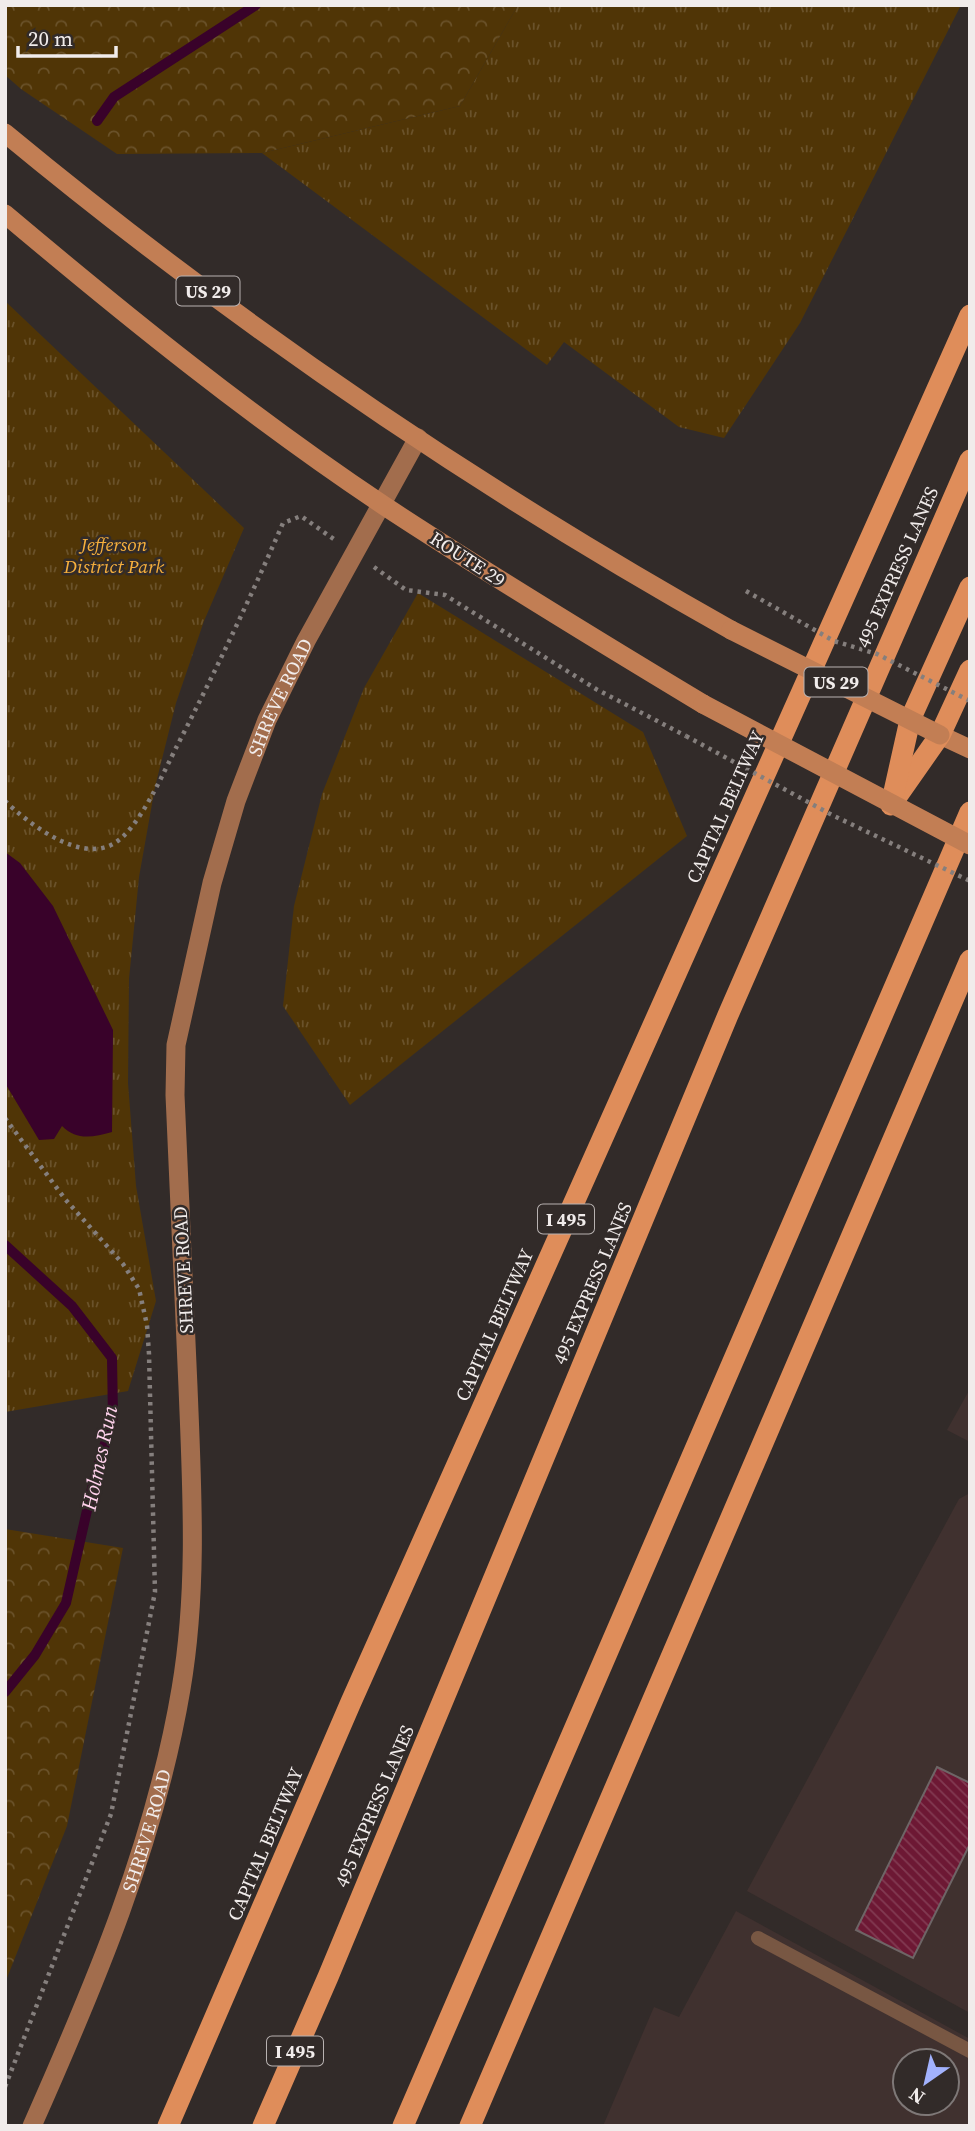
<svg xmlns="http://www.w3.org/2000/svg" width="975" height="2131" viewBox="0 0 975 2131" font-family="'Source Serif 4',serif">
<defs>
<pattern id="grass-tufts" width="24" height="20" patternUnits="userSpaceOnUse" patternTransform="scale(1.75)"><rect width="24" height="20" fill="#503506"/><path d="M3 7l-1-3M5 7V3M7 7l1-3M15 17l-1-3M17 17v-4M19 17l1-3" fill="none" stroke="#6a522a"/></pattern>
<pattern id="forest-crowns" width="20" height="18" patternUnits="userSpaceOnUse" patternTransform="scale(1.75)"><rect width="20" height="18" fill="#503506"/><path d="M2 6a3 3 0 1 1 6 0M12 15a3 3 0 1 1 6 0" fill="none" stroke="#6a522a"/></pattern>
<pattern id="building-back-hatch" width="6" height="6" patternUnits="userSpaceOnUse" patternTransform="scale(1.75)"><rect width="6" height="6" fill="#6d1834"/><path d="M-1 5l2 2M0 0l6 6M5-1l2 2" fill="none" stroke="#823a52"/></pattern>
</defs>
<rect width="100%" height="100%" fill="#322b29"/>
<g fill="#40312f" fill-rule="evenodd">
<path d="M970 1389V1442L947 1430Z"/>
<path d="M970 1493V2013L747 1891 959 1499Z"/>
<path d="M736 1911 970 2039V2126H603L654 2007 679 2017ZM905 2061H947V2103H905Z"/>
</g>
<g fill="url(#grass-tufts)">
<path d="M518 5H961L800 323 724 438 679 427 564 342 547 365 262 153 460 106Z"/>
<path d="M5 301 244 528 204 621 176 703 155 787 139 877 129 979 128 1083 136 1186 156 1301 128 1391 5 1412Z"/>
<path d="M418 593 643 732 687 836 350 1105 283 1006 294 906 322 794 364 688Z"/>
</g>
<g fill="url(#forest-crowns)">
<path d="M5 5H518L460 106 262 153 117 154 21 89 5 75Z"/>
<path d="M5 1529 123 1548 67 1826 5 1983Z"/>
</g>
<path fill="#39022a" d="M5 852 20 863 53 906 113 1030 112 1132C93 1137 77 1141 62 1126L54 1139 39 1140 5 1083Z"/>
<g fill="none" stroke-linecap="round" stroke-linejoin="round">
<g stroke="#39022a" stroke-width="10">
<path d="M97 121 114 97 256 5"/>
<path d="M5 1245 72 1306 112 1358 113 1417 93 1484 66 1603 35 1655 5 1692"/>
</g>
</g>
<path fill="url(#building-back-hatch)" stroke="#6e6566" stroke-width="2" d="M937 1767 970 1783V1844L913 1958 856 1930Z"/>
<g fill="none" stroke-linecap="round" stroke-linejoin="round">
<g stroke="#857f7d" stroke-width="4.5" stroke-dasharray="3.5 5" stroke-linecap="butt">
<path d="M374 567 406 590 445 595 596 689 686 736"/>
<path d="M5 801C28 823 79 863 113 844 139 830 164 771 177 746 215 672 250 599 283 523L301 516 335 540"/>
<path d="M5 1118 65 1199 123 1264 139 1289 147 1325 149 1354 155 1592 111 1814 5 2087"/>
</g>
<path stroke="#785743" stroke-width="14" d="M758 1938 970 2051"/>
<path stroke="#a26d4d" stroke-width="19" id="s1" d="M32 2126C95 1984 155 1843 181 1689 198 1589 192 1488 188 1387 184 1289 179 1192 175 1095L176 1045 212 883 236 801 267 720 306 641 418 438"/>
<g stroke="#c27e54" stroke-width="19">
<path d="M5 133C231 320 476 487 731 630"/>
<path d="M5 214C126 316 251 417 383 505 488 574 595 639 703 704"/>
<path d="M940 735 970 749"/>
</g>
<g stroke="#df8d5a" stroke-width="21">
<path d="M898 795 940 735 970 670"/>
<path d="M891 805 910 720 970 587"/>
<path d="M168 2126 351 1702 970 315"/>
<path d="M263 2126 328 1977 728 1015 970 460"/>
<path d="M403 2126 970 812"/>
<path d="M470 2126 970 960"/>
</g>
<g stroke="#857f7d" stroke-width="4.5" stroke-dasharray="3.5 5" stroke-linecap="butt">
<path d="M746 591 834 641 877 654 970 701"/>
<path d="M686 736 832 815 970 881"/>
</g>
<g stroke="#c27e54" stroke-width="19">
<path d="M731 630 940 735"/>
<path d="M703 704 970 845"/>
</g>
</g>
<g text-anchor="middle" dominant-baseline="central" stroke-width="5" stroke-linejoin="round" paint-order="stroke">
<g fill="#322b29" stroke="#b8b2b1" stroke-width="2">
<rect x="176.5" y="276.5" width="63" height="29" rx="5"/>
<rect x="804.5" y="667.5" width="63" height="29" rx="5"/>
<rect x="538" y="1204.5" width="56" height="29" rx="5"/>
<rect x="267" y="2036.5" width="56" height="29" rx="5"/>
</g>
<g font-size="18" font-weight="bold" fill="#f1eceb">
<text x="208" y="291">US 29</text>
<text x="836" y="682">US 29</text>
<text x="566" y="1219">I 495</text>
<text x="295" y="2051">I 495</text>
</g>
<g font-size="19" font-style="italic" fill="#f6af3c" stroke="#322b29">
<text x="114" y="544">Jefferson<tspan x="114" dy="22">District Park</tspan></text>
</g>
<g font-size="19" fill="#f1eceb" stroke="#322b29">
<text transform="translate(468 559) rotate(33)">ROUTE 29</text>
<text transform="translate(897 567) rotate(-66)">495 EXPRESS LANES</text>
<text stroke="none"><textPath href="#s1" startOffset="1472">SHREVE ROAD</textPath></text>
<text transform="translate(725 807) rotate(-66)">CAPITAL BELTWAY</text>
<text transform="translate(183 1270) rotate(-93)">SHREVE ROAD</text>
<text transform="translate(592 1283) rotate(-67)">495 EXPRESS LANES</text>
<text transform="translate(494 1325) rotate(-66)">CAPITAL BELTWAY</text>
<text transform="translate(374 1806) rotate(-67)">495 EXPRESS LANES</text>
<text stroke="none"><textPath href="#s1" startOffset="317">SHREVE ROAD</textPath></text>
<text transform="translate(265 1844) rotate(-67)">CAPITAL BELTWAY</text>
</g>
<g font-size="21" font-style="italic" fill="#ffd2ec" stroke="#322b29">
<text transform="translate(99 1458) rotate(-78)">Holmes Run</text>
</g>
</g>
<rect width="975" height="2131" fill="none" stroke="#f1eceb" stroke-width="14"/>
<g transform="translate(926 2082) rotate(214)"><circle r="33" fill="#322b29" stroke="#7e7877" stroke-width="2"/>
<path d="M0-5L12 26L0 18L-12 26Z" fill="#a2b2fd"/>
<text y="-10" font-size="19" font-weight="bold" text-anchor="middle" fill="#f1eceb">N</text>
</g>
<path d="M18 46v10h98v-10" fill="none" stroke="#f1eceb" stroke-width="3.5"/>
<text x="28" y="46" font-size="21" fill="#f1eceb" stroke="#322b29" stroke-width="5" paint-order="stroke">20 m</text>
</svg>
